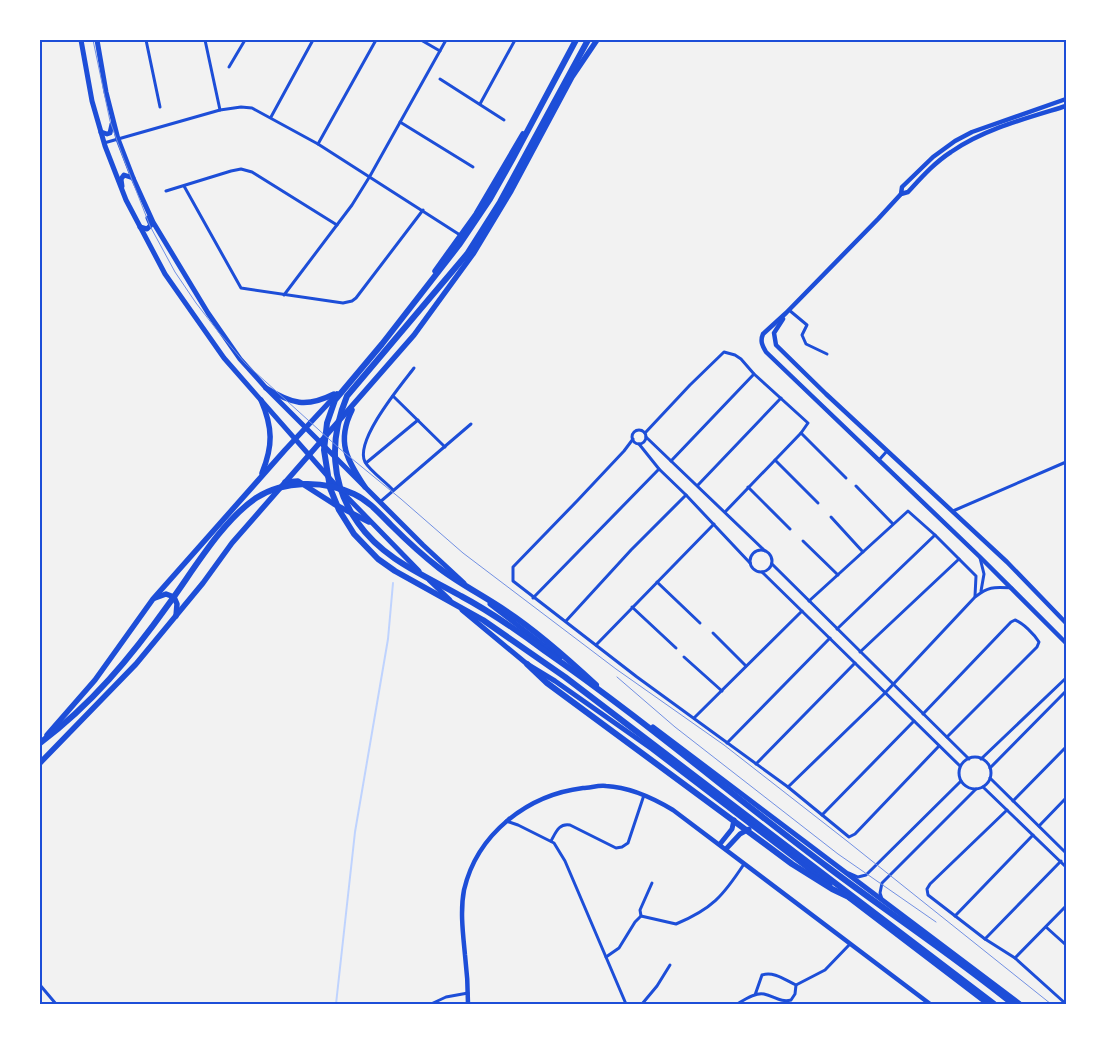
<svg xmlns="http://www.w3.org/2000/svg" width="1106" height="1044" viewBox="0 0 1106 1044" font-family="Raleway,sans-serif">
<rect width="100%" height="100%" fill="#f2f2f2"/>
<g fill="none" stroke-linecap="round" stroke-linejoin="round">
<path stroke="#bfd3fe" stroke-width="2" d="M336 1004 355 832 388 639 393 583"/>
<g stroke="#1d4ed8" stroke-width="3">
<path d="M146 40 160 107"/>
<path d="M205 40 220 110"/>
<path d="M421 40 440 51"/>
<path d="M229 67 245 40"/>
<path d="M440 79 504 120"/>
<path d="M480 104 515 40"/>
<path d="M271 117 313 40"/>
<path d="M400 122 473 167"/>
<path d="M104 143 220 110 241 107 252 108 318 144 460 235"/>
<path d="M318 144 376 40"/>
<path d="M184 186 241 288 343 303 352 301 356 298 423 210"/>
<path d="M166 191 231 171 241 169 252 172 337 225"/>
<path d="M284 295 352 205 370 176 446 40"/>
<path d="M789 310 807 325 802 335 806 344 827 354"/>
<path d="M393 396 445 447"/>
<circle cx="639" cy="437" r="7"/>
<path d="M645 433 690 385 724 352 735 355 741 359 754 374 808 423 801 433 725 512"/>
<path d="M801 433 846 478"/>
<path d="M646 437 765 551"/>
<path d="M633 439 624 451 577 501 513 567V581L637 677 788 787 849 837 855 834 939 746"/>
<path d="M639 444 659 469 686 495 750 563"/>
<path d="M775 460 818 503"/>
<path d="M879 460 887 451"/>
<path d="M671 461 754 374"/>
<path d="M366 463 418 420"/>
<path d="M698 485 781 398"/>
<path d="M856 486 893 524"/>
<path d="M748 487 790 529"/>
<path d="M393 490C386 482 370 471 365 462 354 441 401 385 414 368"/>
<path d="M380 502 471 424"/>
<path d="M953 511 1066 462"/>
<path d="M831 517 863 552"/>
<path d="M803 541 838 575"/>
<circle cx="761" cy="561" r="11"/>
<path d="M980 558 984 574 981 591"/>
<path d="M772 564 969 759"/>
<path d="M762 572 960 766"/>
<path d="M657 582 700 623"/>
<path d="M533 598 659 469"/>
<path d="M809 601 908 511 935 535 976 576 975 596"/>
<path d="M632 607 676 648"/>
<path d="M566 621 631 550 686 495"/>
<path d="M837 629 935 535"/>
<path d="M713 633 746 666"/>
<path d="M596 645 714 524"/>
<path d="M860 652 959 559"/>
<path d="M684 657 722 691"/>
<path d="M923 714 1011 622 1015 620C1023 623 1034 634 1039 642L1037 647 947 737"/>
<path d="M694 718 802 611"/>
<path d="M727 743 830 638"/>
<circle cx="975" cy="773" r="16"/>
<path d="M981 759 1066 678"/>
<path d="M756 764 855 663"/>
<path d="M990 768 1066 691"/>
<path d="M990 778 1066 853"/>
<path d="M788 787 885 693 975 597C989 586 994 587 1012 588"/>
<path d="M983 787 1066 867"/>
<path d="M1013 801 1066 747"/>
<path d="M1007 810 930 884 927 889 928 895 985 939 1015 958 1066 1004"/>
<path d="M822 815 914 721"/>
<path d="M506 821 518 825 554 843 565 861 626 1004"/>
<path d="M1039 826 1066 798"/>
<path d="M551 841C556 832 559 823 570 825L616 848 622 847 628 843 644 795"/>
<path d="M849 873 858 877 866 875 961 781"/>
<path d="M882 899 880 893 882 883 976 789"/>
<path d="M641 916 640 910 652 883"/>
<path d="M955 916 1033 835"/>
<path d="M1046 927 1066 945"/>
<path d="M985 939 1061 861"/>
<path d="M606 957 619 948 635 922 641 916 676 924C712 909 723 896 744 864"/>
<path d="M1015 958 1066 906"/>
<path d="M40 985 56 1004"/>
<path d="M796 985 825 970 850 944"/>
<path d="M431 1004 446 997 468 993"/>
<path d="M642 1004 657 986 670 965"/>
<path d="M737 1004C744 1000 755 992 764 994 774 996 781 1003 791 1000L795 994 796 985C785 980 774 971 762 975L755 995"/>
</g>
<g stroke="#1d4ed8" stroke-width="4.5">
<path d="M1066 99 972 132 955 141 933 157 902 187 901 194 878 219 786 313 763 334C760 341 762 345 766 352L980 557 1066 643"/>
<path d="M901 194 908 192C921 178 934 163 951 152 984 129 1027 118 1066 106"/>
<path d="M783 319 774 333 776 345 826 394 1007 562 1066 623"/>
<path d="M468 1004C468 988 467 971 465 955 463 934 460 911 464 890 477 834 527 795 583 788 590 788 598 785 606 786 630 787 653 798 673 810L930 1004"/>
</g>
<g stroke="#1d4ed8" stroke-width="5">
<path d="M81 40 92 101 105 146 126 200 165 274 224 358 339 489"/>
<path d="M97 40 106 92 118 139 133 178 153 222 208 313 240 359 266 388 423 545 464 583"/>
<path d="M101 132 107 134 110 133 112 124"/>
<path d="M122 186 121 179 124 175 133 178"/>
<path d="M140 227 147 229 151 225 148 218"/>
<path d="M345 495 419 571"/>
<path d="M429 580 450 600"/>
<path d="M490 604 560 658"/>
<path d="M462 610 527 664 555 681 652 749 830 885"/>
<path d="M653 727 1020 1004"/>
<path d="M720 844 732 829 734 820"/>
<path d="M726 849 740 834 749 829"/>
<path d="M849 898 988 1004"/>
</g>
<g stroke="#1d4ed8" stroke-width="5.5">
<path d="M435 271 476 214 523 134"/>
<path d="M266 388C292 404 306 408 334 394"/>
<path d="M261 400C273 428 273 446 262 473"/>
<path d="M352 410C336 442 347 460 365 487"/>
<path d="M285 482 298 481 334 504 369 522"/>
<path d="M155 598 166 594 174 597 177 604 176 616"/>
<path d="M47 735 95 680 153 599 285 450 337 394"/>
<path d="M40 763 136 664 203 583 232 543 414 335 473 254 511 191 572 77 597 40"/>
</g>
<g stroke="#1d4ed8" stroke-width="6">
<path d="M576 40 512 160 490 199 459 245 382 344 335 400 327 423 324 450 330 488 339 510 354 534 378 559 395 571 483 620 565 677 994 1004"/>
<path d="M588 40 500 202 467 254 347 396C329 439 330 484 358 523 383 559 424 575 461 596 491 612 518 631 545 651 643 719 734 797 829 868 890 914 954 956 1013 1004"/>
<path d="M527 664 547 683 792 864 832 889 853 899"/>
<path d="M40 743C91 705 131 657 168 605 193 571 221 522 256 498 284 480 324 480 354 494 369 501 380 514 391 525 406 540 422 555 439 568 460 584 484 596 506 611 538 632 568 659 596 685"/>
</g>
<g stroke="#7290e2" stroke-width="1">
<path d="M93 40 110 121 123 157 150 226 175 272 196 303 220 334 245 363 340 449 401 499 463 553 616 669 724 745 847 841 1051 1004"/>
<path d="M617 677 675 727 838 854 936 922"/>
</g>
</g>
<rect width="1106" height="1044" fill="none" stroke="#ffffff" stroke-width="82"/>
<rect x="41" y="41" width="1024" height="962" fill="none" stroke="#1d4ed8" stroke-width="2"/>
</svg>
